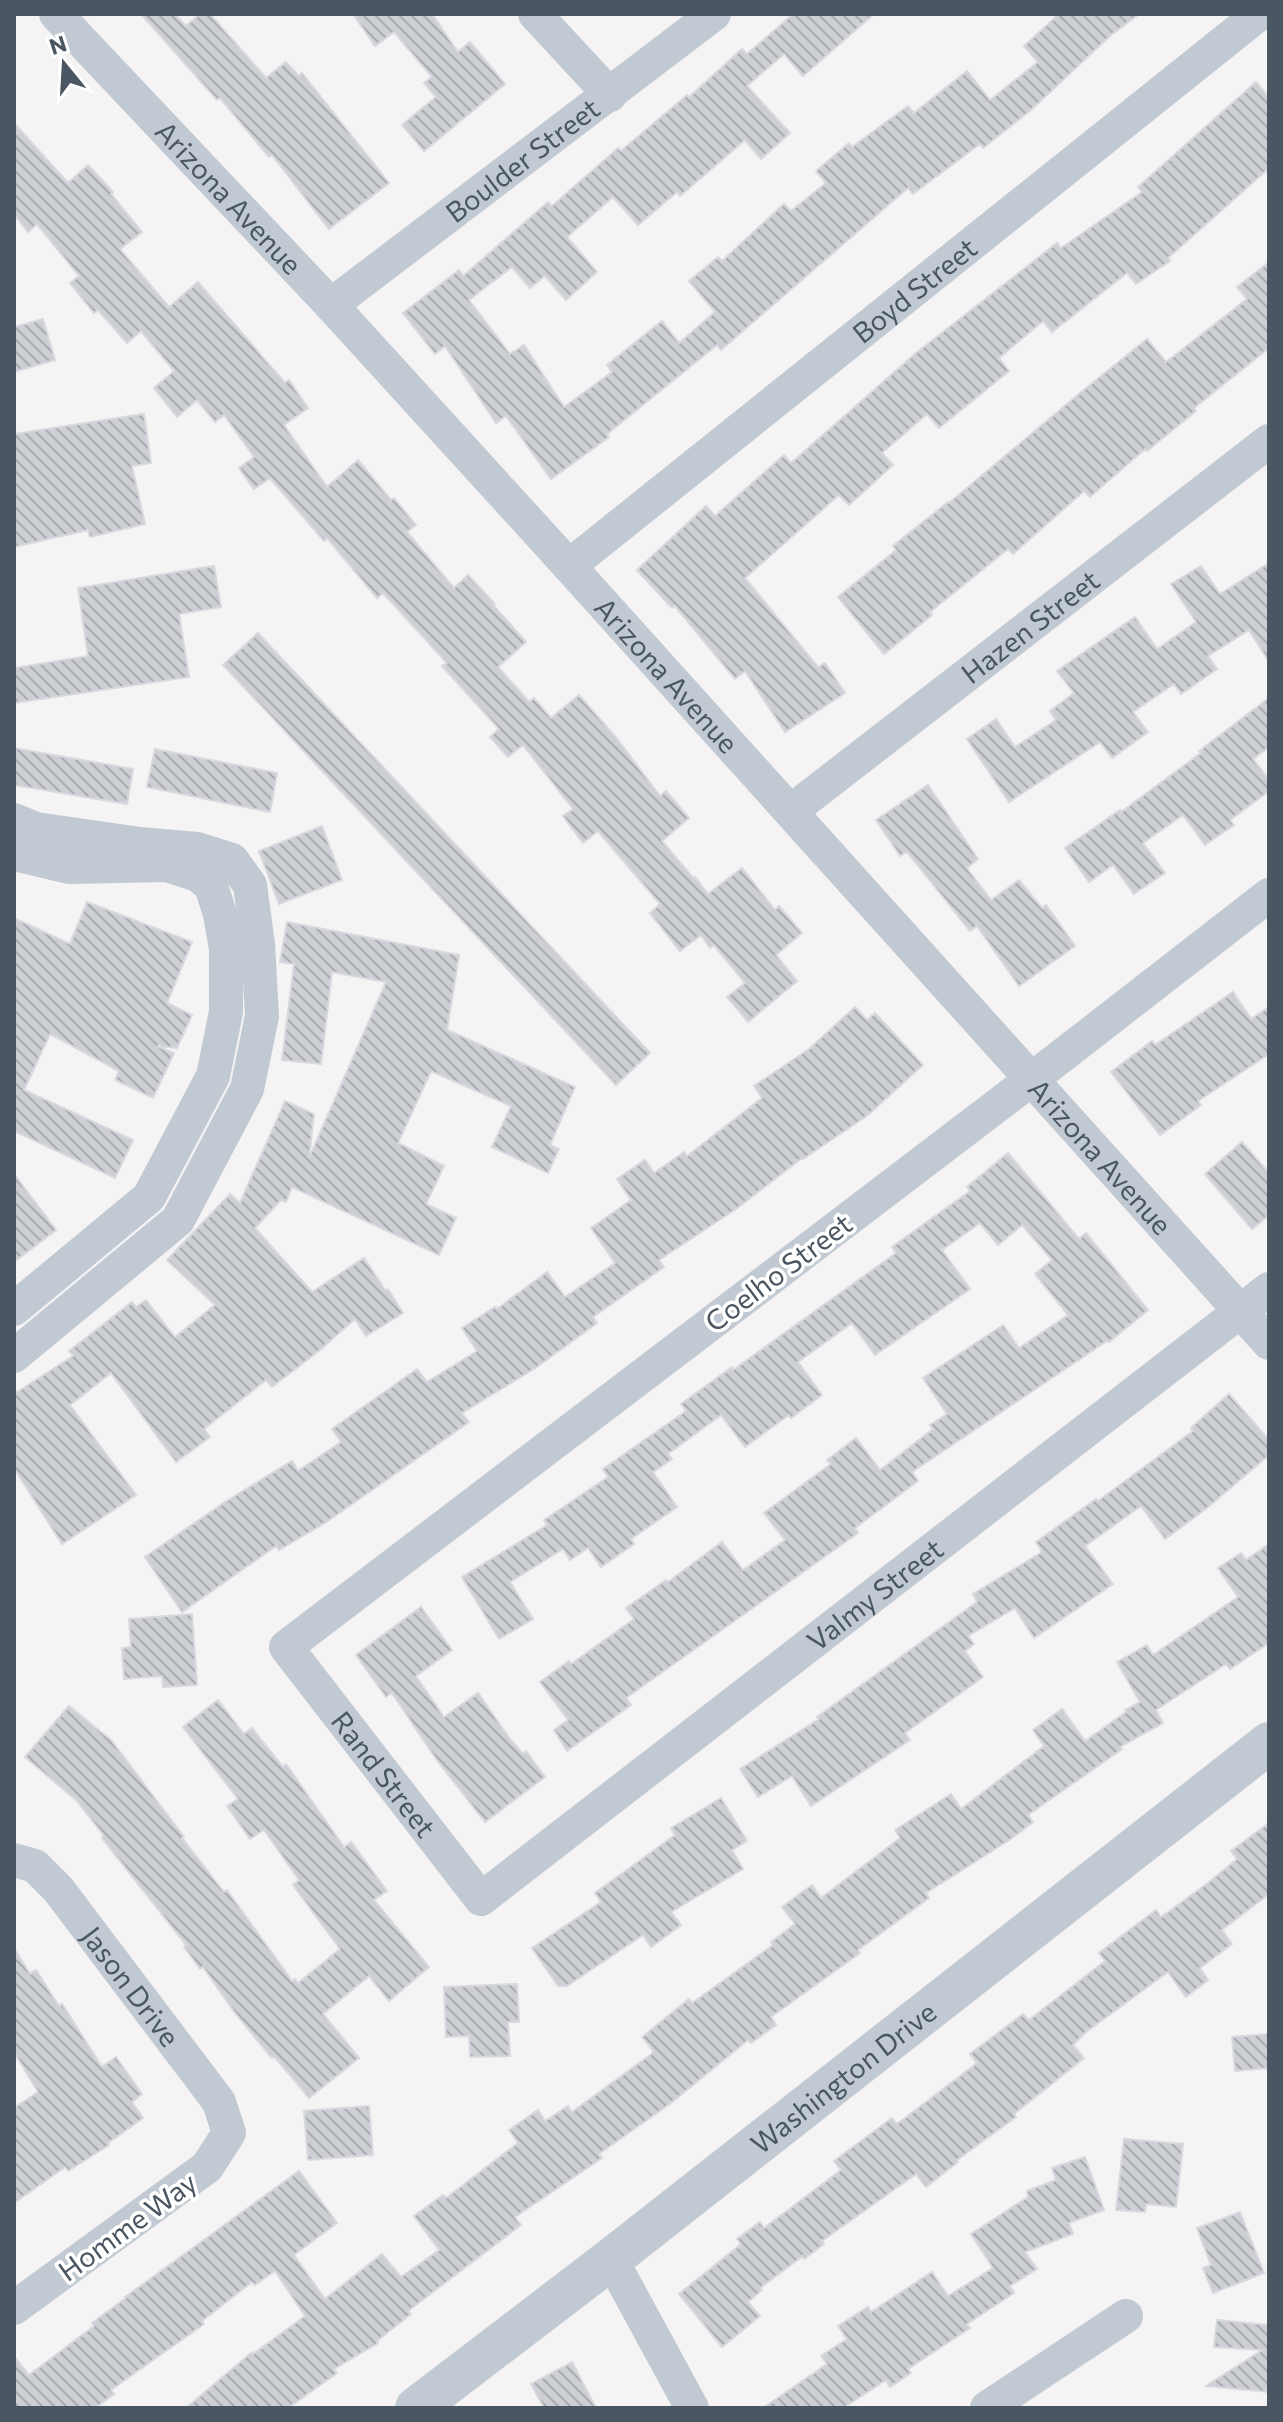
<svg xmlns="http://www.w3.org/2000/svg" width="1283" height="2422" viewBox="0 0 1283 2422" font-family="Commissioner,sans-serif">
<defs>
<pattern id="building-back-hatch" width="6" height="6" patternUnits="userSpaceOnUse" patternTransform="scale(2)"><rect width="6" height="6" fill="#cdcfd5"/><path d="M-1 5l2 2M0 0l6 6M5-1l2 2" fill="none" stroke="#a8abb0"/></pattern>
</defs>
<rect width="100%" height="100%" fill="#f5f3f3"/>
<g fill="url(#building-back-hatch)" stroke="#d7d9de" stroke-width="2">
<path d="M141 14H175L186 26 200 14H210L266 78 286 62 299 76 302 73 389 183 329 229 272 155 269 157 220 98 217 100Z"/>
<path d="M353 14H432L458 52 470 42 505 84 424 151 402 125 436 97 424 83 432 77 394 32 375 46Z"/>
<path d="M793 14H874L803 76 784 54 747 86 790 133 761 159 745 140 680 196 677 192 638 225 613 197 567 237 597 272 566 300 545 276 530 288 512 267 469 300 510 354 524 345 564 407 612 372 607 365 662 321 679 343 715 312 689 281 718 257 722 261 784 204 791 211 826 183 816 171 849 143 852 147 908 106 914 113 967 71 990 100 1038 62 1024 46 1059 14H1139L1111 35 1031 110 983 148 980 144 913 194 908 188 721 350 717 345 607 434 609 437 551 479 506 416 496 423 445 346 435 354 403 313 459 270 463 276 548 202 552 206 618 148 621 151 687 95 689 97 742 49 747 54Z"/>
<path d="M1256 82 1269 97V168L1168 258 1170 261 1136 284 1127 273 1052 332 1043 321 999 358 1009 371 939 428 927 414 882 453 893 465 849 505 839 495 745 578 818 667 825 663 845 693 785 732 745 671 735 679 675 606 672 608 637 570 706 506 715 516 784 455 791 463 916 353 1057 243 1061 248 1142 192 1138 187Z"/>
<path d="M14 123 68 183 88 165 113 192 111 194 142 232 120 249 169 307 198 282 285 383 289 380 308 408 284 425 327 487 358 460 391 500 394 498 416 525 407 532 454 588 468 575 495 604 493 605 526 642 498 667 529 702 534 698 551 718 579 695 614 735 660 796 666 791 689 818 662 841 694 879 695 877 708 894 742 868 775 910 779 906 802 933 776 955 797 981 748 1022 727 997 745 983 714 945 710 948 701 935 680 951 650 913 660 904 598 831 583 843 563 816 573 809 523 745 508 757 490 737 499 729 442 666 447 663 383 593 377 598 327 538 324 541 270 478 254 489 239 468 254 457 224 415 215 422 197 400 177 417 154 388 174 371 141 331 127 343 98 310 94 313 70 283 79 276 37 224 28 232 14 214Z"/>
<path d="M1269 262V348L1194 408 1196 411 1147 451 1145 449 1090 497 1084 491 1013 554 1008 549 930 612 932 615 884 654 838 597 896 550 893 546 948 502 949 503 1080 393 1147 339 1166 362 1247 299 1237 287Z"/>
<path d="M43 319 55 360 14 372V327Z"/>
<path d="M144 414 151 463 132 466 145 524 90 537 88 530 14 547V434Z"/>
<path d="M1269 563V662L1249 630 1208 656 1217 669 1181 694 1174 684 1133 712 1148 732 1112 758 1100 742 1009 802 967 739 996 719 1015 747 1056 720 1050 711 1074 693 1057 671 1135 617 1157 649 1196 622 1171 584 1201 566 1220 594Z"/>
<path d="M214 566 221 607 179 614 189 677 14 703V668L88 656 78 588Z"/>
<path d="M258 633 650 1053 616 1085 223 665Z"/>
<path d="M1269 698V747L1253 759 1269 780V791L1230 820 1234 825 1205 845 1183 815 1143 843 1165 873 1134 894 1113 865 1089 882 1065 848 1120 810 1121 812 1201 753 1199 751Z"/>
<path d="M14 748 133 769 127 804 14 785Z"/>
<path d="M155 749 277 773 270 812 147 787Z"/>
<path d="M928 785 978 859 967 868 991 900 1019 880 1042 908 1046 905 1075 946 1019 986 977 926 970 931 907 852 900 856 876 820Z"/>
<path d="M322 826 342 880 279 904 259 851Z"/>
<path d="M87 902 192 942 167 1003 192 1015 177 1048 157 1046 174 1053 153 1098 115 1080 119 1071 50 1034 24 1090 133 1140 115 1178 14 1131V918L70 944Z"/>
<path d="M287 922 459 955 447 1030 575 1087 550 1145 559 1149 548 1173 492 1147 511 1106 431 1071 398 1143 444 1166 426 1204 456 1218 439 1255 292 1187 286 1202 281 1200 255 1228 312 1292 364 1258 386 1291 388 1289 403 1313 366 1336 355 1319 320 1350 272 1387 266 1380 204 1429 210 1437 176 1462 111 1373 70 1405 136 1495 62 1544 14 1468V1394L73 1356 69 1351 132 1302 136 1307 146 1300 175 1337 215 1305 167 1260 230 1194 240 1203 285 1101 314 1114 309 1158 386 982 332 972 321 1064 282 1060 294 964 280 962Z"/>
<path d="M1233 992 1251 1019 1269 1007V1054L1198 1101 1201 1105 1160 1135 1111 1072 1152 1041 1155 1045Z"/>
<path d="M855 1007 867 1020 875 1013 923 1065 868 1115 803 1159 802 1158 736 1209 659 1260 664 1267 593 1317 597 1323 537 1367 462 1413 469 1422 328 1521 279 1550 276 1546 182 1612 145 1557 225 1502 292 1461 298 1471 341 1442 332 1429 417 1369 427 1382 477 1351 462 1328 495 1307 497 1309 547 1272 565 1297 615 1263 591 1228 631 1200 617 1179 645 1160 654 1173 684 1152 687 1156 762 1098 754 1086 809 1049Z"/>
<path d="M1242 1142 1269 1173V1215L1252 1229 1205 1174Z"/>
<path d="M1008 1153 1079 1239 1086 1233 1148 1310 1109 1342 1107 1341 912 1472 918 1481 855 1528 858 1533 626 1698 631 1705 567 1751 554 1730 568 1720 540 1682 569 1661 571 1664 634 1619 626 1608 666 1580 668 1582 722 1542 743 1570 785 1540 764 1513 831 1464 827 1460 856 1438 880 1470 933 1429 930 1425 947 1414 923 1378 1003 1325 1019 1348 1068 1315 1035 1274 1052 1260 1022 1225 998 1245 980 1223 942 1250 970 1289 875 1355 852 1323 798 1362 822 1395 791 1418 789 1415 745 1447 721 1415 668 1454 672 1459 653 1472 677 1507 631 1539 634 1544 601 1567 588 1548 570 1560 563 1549 510 1582 533 1619 499 1639 462 1577 547 1525 544 1520 608 1477 603 1469 686 1411 681 1404 732 1367 733 1370 896 1253 892 1247 970 1191 967 1187Z"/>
<path d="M14 1174 56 1230 14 1262Z"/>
<path d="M1229 1394 1269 1440V1455L1207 1508 1165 1539 1141 1506 1085 1546 1113 1584 1034 1638 1015 1608 968 1636 974 1644 965 1651 983 1677 905 1733 910 1740 811 1806 792 1776 758 1797 740 1769 819 1719 817 1717 977 1602 973 1594 1042 1552 1036 1542 1096 1499 1098 1501 1193 1431 1191 1428Z"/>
<path d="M1269 1544V1643L1230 1669 1226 1664 1156 1710 1163 1723 1120 1747 1122 1749 1028 1815 1033 1822 1011 1839 926 1893 929 1898 858 1950 860 1953 771 2017 776 2025 751 2043 748 2040 671 2103 599 2154 602 2158 515 2217 521 2225 408 2311 411 2314 377 2341 378 2343 334 2369 337 2373 288 2408H186L252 2352 253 2354 305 2316 275 2271 255 2285 252 2282 202 2321 204 2324 111 2390 114 2394 95 2408H14V2356L29 2375 94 2326 92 2323 126 2298 125 2297 299 2171 337 2223 294 2255 325 2299 382 2254 401 2277 439 2250 414 2216 443 2195 446 2198 518 2143 509 2130 538 2110 545 2121 568 2106 572 2112 654 2052 642 2037 689 1999 692 2003 773 1945 771 1942 795 1924 782 1907 812 1885 821 1898 900 1838 895 1830 951 1794 961 1809 1044 1746 1033 1730 1062 1709 1085 1741 1126 1712 1125 1710 1140 1702 1117 1662 1147 1645 1153 1655 1238 1597 1218 1568 1241 1553 1246 1560Z"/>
<path d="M421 1607 452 1650 416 1676 444 1717 478 1693 510 1739 523 1754 526 1751 545 1777 485 1822 436 1759 392 1693 386 1697 356 1655Z"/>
<path d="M192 1614 197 1685 163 1687 162 1676 124 1679 122 1648 131 1647 129 1619Z"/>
<path d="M218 1700 244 1734 252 1728 283 1767 286 1764 344 1847 351 1842 387 1891 374 1900 429 1967 389 2001 369 1976 323 2014 359 2058 309 2098 274 2056 272 2058 235 2013 203 1967 200 1969 184 1947 186 1945 102 1838 104 1836 76 1800 25 1757 69 1706 111 1740 184 1837 182 1838 224 1892 227 1890 292 1981 295 1979 298 1983 340 1949 293 1885 299 1880 264 1830 250 1839 227 1806 238 1799 183 1727Z"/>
<path d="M721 1798 747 1841 732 1850 743 1869 671 1912 681 1925 651 1947 643 1935 567 1986H558L532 1948 601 1902 595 1893 675 1835 671 1828Z"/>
<path d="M1269 1823V1894L1222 1930 1232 1944 1200 1968 1208 1980 1186 1997 1168 1972 1086 2032 1073 2045 1084 2058 1014 2114 1016 2117 957 2160 958 2162 926 2187 916 2174 822 2241 824 2244 804 2259 803 2256 760 2288 762 2290 748 2302 760 2316 722 2347 679 2294 741 2244 737 2239 760 2222 764 2228 841 2170 834 2161 892 2118 897 2124 977 2063 970 2054 1023 2014 1029 2020 1105 1961 1099 1953 1156 1910 1161 1917 1208 1883 1237 1859 1231 1851Z"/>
<path d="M14 1948 30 1974 36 1970 59 2006 62 2004 102 2067 116 2057 142 2094 132 2102 143 2118 108 2143 109 2145 68 2171 65 2167 14 2203V2108L38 2092 14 2052Z"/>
<path d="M517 1984 519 2022H508L510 2056 470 2057 469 2036 446 2037 444 1987Z"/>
<path d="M1269 2034V2068L1235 2071 1232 2037Z"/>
<path d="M369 2106 373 2155 308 2160 304 2111Z"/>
<path d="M1124 2139 1183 2144 1176 2207 1146 2204 1145 2212 1116 2210Z"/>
<path d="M1085 2157 1104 2210 1069 2223 1073 2234 1025 2252 1037 2269 1010 2286 1014 2293 967 2324 970 2328 908 2369 911 2373 890 2387 886 2380 843 2408H763L827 2364 821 2356 847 2339 838 2326 868 2307 871 2312 932 2272 948 2296 993 2268 971 2234 1028 2197 1027 2191 1056 2180 1052 2168Z"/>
<path d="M1240 2212 1264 2273 1213 2293 1203 2268 1211 2265 1197 2228Z"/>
<path d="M1217 2320 1269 2325V2392L1206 2386 1262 2350 1214 2347Z"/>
<path d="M572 2362 596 2408H544L531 2384Z"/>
</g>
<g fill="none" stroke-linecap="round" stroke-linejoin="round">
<g stroke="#c1cad2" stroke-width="34">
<path id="s1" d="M56 14 331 305 569 566 1269 1343"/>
<path d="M535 14 610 95"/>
<path id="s2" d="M331 305 714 14"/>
<path id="s3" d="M569 566 1259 14"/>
<path id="s4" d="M791 811 1269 441"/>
<path d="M14 820 36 829 140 844 197 849 232 860 250 885 258 944 262 1016 247 1089 178 1220 14 1356"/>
<path d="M14 854 69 867 167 865 198 875 211 886 220 914 226 949V1012L213 1076 149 1197 14 1309"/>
<path id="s5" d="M1269 895 1032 1079 286 1647 481 1899 1269 1289"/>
<path id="s6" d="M14 1860 35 1866 58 1889 219 2102 229 2133 207 2167 14 2308"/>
<path d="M611 2259 692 2408"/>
<path d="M987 2408 1126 2316"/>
</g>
<path stroke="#c1cad2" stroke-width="42" id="s7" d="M416 2408 611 2259 1269 1743"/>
</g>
<g text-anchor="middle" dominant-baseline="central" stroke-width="7" stroke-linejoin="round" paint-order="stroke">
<g font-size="28" fill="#4a5661" stroke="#fff">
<text stroke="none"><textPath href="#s2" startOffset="240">Boulder Street</textPath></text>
<text stroke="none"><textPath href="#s1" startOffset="252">Arizona Avenue</textPath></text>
<text stroke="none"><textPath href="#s3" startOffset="442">Boyd Street</textPath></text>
<text stroke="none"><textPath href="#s4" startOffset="302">Hazen Street</textPath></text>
<text stroke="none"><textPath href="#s1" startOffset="900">Arizona Avenue</textPath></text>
<text stroke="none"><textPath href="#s1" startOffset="1548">Arizona Avenue</textPath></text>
<text transform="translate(778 1272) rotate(-37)">Coelho Street</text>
<text stroke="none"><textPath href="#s5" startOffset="2054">Valmy Street</textPath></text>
<text stroke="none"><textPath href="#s5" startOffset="1398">Rand Street</textPath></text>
<text stroke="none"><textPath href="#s6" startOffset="176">Jason Drive</textPath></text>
<text stroke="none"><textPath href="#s7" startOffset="540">Washington Drive</textPath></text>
<text transform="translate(127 2226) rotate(-36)">Homme Way</text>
</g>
</g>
<rect width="1283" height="2422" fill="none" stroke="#4a5661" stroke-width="32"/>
<g transform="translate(64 64) rotate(342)" stroke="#ffffff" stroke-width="6" paint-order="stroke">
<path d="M0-6L14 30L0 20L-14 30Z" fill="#4a5661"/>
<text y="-12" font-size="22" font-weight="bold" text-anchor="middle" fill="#4a5661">N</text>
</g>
</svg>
